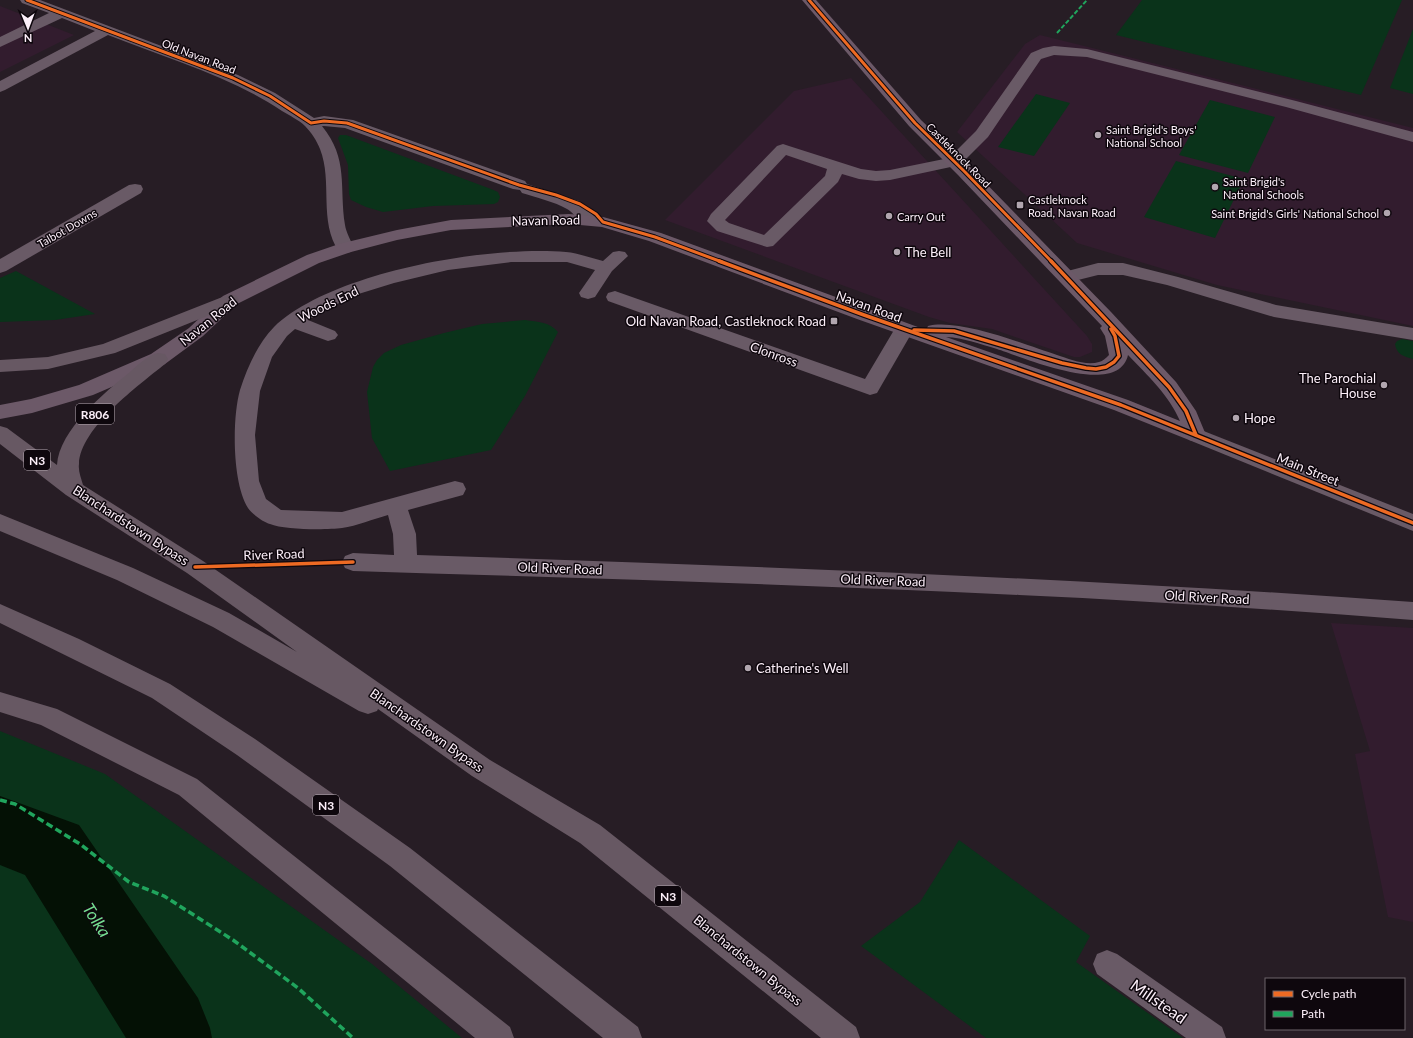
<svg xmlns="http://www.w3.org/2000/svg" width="1413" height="1038" viewBox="0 0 1413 1038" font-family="Lato,sans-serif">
<rect width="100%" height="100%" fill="#271d25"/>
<g fill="#321c2e">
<path d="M0 6 74 35 0 72Z"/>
<path d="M1040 35 1413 128V326L1217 285 1077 243 957 132 1025 44Z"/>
<path d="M851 78 1087 336 1092 344V352L1080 357H1074L992 329 950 323 929 317 665 220 794 91Z"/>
<path d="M1331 623 1413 628V922L1388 917 1355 754 1370 751Z"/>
</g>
<g fill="#0a331a">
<path d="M1142 0H1402L1361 95 1116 35Z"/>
<path d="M1413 29V94L1390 88Z"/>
<path d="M1036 94 1070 103 1034 156 998 147Z"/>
<path d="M1210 100 1275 117 1248 173 1179 155Z"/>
<path d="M340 135H346L491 189 498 192 500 197 498 202 494 204 433 206 383 212 366 207 351 200 349 194 348 165 338 138Z"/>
<path d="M1176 161 1244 179 1215 238 1144 217Z"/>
<path d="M16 271 95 314 55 320 0 322V278Z"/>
<path d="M525 320C538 322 550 322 558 332L525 396 491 450 390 471 372 438 367 392 373 367 377 360 384 353 401 345 444 333 482 324Z"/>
<path d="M1402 339 1413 341V359C1403 356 1397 355 1395 344L1397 341Z"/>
<path d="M0 731 105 774 372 964 462 1038H0Z"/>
<path d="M959 840 1090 936 1076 962 1183 1038H986L861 946 920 902Z"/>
</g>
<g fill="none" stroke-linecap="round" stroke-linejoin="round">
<path fill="#041105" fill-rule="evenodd" d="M0 796 79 825 198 998 210 1028 212 1038H126L25 875 0 865Z"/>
<g fill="#695a66" fill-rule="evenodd">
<path d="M20 0H40L238 75 275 93 314 118 324 116 353 120 525 181 527 184 579 201 598 220 595 224C579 228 578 215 567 209 555 202 535 197 522 193L520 190 513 189 345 128 324 126H322C349 159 339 187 345 225 346 232 351 241 354 248L351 252 345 253 339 252C318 221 333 182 320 149 317 141 311 132 305 126 299 120 290 116 282 111 230 76 166 58 108 35L5 90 0 92V81L95 31 62 18 0 47V37L49 13 22 3Z"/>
<path d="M1054 46 1087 49 1296 101 1413 132V142L1286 107 1087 57 1054 55 1041 59 988 137 960 165 890 180 876 181 859 179 842 174 838 182 773 246 767 247 717 231 707 221 711 214 777 146 783 144 789 146 861 169 876 171 890 170 949 158 976 131 1031 53 1043 48ZM786 155 827 169 825 176 764 235 729 223 725 220Z"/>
<path d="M135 184 141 185 143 189 141 193 6 271 0 273V259L129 185Z"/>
<path d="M619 251 625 252 628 256 612 271 595 297 588 299 581 297 579 293 595 270 567 262H511L448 270 394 283 352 296 308 320 335 331 338 335 335 339 328 341 295 329 287 336 272 357 260 391 255 435 259 481 266 499 281 510 342 512 455 481 463 483 466 489 463 495 408 510 416 534 417 555C749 566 1081 578 1413 602V620C1282 610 1151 601 1019 595 797 584 575 578 353 571L345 568 342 562 345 556 353 553 394 555 393 534 388 515C373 519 357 526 342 528 327 530 284 530 270 524 263 522 252 514 248 508 232 483 232 418 240 390 247 368 258 343 274 327 331 272 489 245 566 252 578 253 591 258 603 261L613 252Z"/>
<path d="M1098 263H1123L1178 277 1276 305 1413 328V340L1274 317 1167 285 1123 275H1098L1066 283 1060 281 1057 277 1060 273Z"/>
<path d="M615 291 865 379 897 325 904 323 911 325 914 329 877 393 870 395 608 301 606 297 608 293Z"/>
<path d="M1196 428 1413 514V531L1189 440 1186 435 1189 430Z"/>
<path d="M1107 950 1117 954 1222 1027 1226 1038H1186L1097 974 1093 964 1097 954Z"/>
</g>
<path fill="#6c5968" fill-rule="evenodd" d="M802 0H816L921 120 970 167 1111 312 1176 382 1196 411 1206 435 1203 440 1196 442 1189 440 1114 410 857 319 649 241 602 227 569 224 451 230 397 240 351 252 319 263 237 304 203 336 165 364 93 395 32 413 0 419V405L31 399 79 385 151 354 189 328 223 296 307 255 339 244 397 230 451 220 569 214 603 217 661 233 926 330 928 326C959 318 1026 345 1057 355 1069 359 1086 366 1099 362 1103 361 1106 358 1109 355L1105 336 1100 328 1102 326 958 175 909 126ZM946 337C964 338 980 344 997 349 1022 357 1118 399 1128 355 1147 375 1169 395 1180 421L1128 400Z"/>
<g fill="#675863" fill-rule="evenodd">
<path d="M230 294 237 296 239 300 237 304 115 353 48 369 0 372V360L48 357 103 344Z"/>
<path d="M158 353 165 354 168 359 165 364C139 385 80 428 79 464 78 471 81 478 83 485L203 561 490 760 600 825 856 1027 860 1038H821L580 843 472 776 378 709 377 711 368 714 359 711 213 627 117 580 0 531V514L133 568 229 613 297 652 187 573 66 495 0 444V426L7 428 57 465C59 430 105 392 130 372 139 364 147 356 158 353Z"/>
<path d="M0 604 79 639 170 684 255 739 410 848 638 1027 642 1038H603L390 866 237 755 152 698 0 623Z"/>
<path d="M0 692 57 709 197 779 510 1027 514 1038H475L179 795 41 725 0 712Z"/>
</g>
<path stroke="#20a55d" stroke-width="2" stroke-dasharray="4.5 2" stroke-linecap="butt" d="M1057 33 1087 0"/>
<path stroke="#20a55d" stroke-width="3.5" stroke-dasharray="7 3.5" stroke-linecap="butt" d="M0 800 15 804 80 844 129 882 164 896 233 940 298 988 353 1038"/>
<defs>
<g id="cycleway-far1">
<path d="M27 0 233 78 270 96 311 123 324 121 347 123 519 185 556 195 580 204 596 214 603 222 655 237 722 262"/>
<path d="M809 0 915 123 964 171 1052 262"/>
</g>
<g id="cycleway">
<path d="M719 261 864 315 1121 405 1413 523"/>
<path d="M1051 261 1169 387 1186 411 1196 435"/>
<path d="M914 330 954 331 1062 363 1086 368 1096 369 1106 367 1114 362 1119 356 1115 336 1111 329"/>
<path d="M195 567 353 562"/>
</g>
</defs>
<use href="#cycleway-far1" stroke="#0e070d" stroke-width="5"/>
<use href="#cycleway" stroke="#0e070d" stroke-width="6"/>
<use href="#cycleway-far1" stroke="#ed6a23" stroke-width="3"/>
<use href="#cycleway" stroke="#ed6a23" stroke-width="3.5"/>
</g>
<g fill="#b1a6af" stroke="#0e070d" stroke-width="1.5">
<circle cx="1098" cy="135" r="4"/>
<circle cx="1215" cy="187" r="4"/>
<rect x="1016" y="201" width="8" height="8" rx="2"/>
<circle cx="1387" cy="213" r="4"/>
<circle cx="889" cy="216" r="4"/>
<circle cx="897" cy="252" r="4"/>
<rect x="830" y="317" width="8" height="8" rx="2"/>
<circle cx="1384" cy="385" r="4"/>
<circle cx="1236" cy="418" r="4"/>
<circle cx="748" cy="668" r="4"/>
</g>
<g text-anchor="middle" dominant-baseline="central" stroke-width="3" stroke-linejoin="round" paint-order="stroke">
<g font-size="11" fill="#fceff9" stroke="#0e070d">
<text transform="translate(199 56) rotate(21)">Old Navan Road</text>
<text transform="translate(959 155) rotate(45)">Castleknock Road</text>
<text transform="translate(67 228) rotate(-30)">Talbot Downs</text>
</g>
<g font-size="11" fill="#fceff9" stroke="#0e070d" text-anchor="start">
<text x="1106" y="129">Saint Brigid's Boys'<tspan x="1106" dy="13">National School</tspan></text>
<text x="1223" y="181">Saint Brigid's<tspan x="1223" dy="13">National Schools</tspan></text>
<text x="1028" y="199">Castleknock<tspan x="1028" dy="13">Road, Navan Road</tspan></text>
<text x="1379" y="213" text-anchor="end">Saint Brigid's Girls' National School</text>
<text x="897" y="216">Carry Out</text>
</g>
<g fill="#0e070d" stroke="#b5a9b2" stroke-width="1">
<rect x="76" y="404" width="38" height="20" rx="3"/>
<rect x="24" y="450" width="26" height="20" rx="3"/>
<rect x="313" y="795" width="26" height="20" rx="3"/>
<rect x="655" y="886" width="26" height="20" rx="3"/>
</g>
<g font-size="12" font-weight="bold" fill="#fceff9">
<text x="95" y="414">R806</text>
<text x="37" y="460">N3</text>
<text x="326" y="805">N3</text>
<text x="668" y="896">N3</text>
</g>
<g font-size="13" fill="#fceff9" stroke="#0e070d">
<text transform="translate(546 220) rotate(-1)">Navan Road</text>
<text transform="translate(328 304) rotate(-26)">Woods End</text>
<text transform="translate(869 306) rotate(20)">Navan Road</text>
<text transform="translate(208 321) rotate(-39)">Navan Road</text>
<text transform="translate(774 354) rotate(20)">Clonross</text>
<text transform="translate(1308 469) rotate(22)">Main Street</text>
<text transform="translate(131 525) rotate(33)">Blanchardstown Bypass</text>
<text transform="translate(274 554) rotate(-2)">River Road</text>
<text transform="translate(560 568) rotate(2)">Old River Road</text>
<text transform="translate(883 580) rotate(2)">Old River Road</text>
<text transform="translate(1207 597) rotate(3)">Old River Road</text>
<text transform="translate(427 730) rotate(35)">Blanchardstown Bypass</text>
<text transform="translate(748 960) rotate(39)">Blanchardstown Bypass</text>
</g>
<g font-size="13" fill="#fceff9" stroke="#0e070d" text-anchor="start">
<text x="905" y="252">The Bell</text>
<text x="826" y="321" text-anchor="end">Old Navan Road, Castleknock Road</text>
<text x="1376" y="378" text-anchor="end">The Parochial<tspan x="1376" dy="15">House</tspan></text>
<text x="1244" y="418">Hope</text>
<text x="756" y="668">Catherine's Well</text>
</g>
<g font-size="16" fill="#fceff9" stroke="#0e070d">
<text transform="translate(1159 1001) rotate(35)">Millstead</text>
</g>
<g font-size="17" font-style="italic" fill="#74de91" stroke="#0e070d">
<text transform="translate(97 920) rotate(57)">Tolka</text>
</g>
</g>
<rect x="1265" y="978" width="140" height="52" fill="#0e070d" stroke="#6d646b"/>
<rect x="1273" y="991" width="20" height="6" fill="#ed6a23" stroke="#6d646b"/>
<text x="1301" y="998" font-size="12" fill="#fceff9">Cycle path</text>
<rect x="1273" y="1011" width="20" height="6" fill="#20a55d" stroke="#6d646b"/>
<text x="1301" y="1018" font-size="12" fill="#fceff9">Path</text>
<g transform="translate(28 28) rotate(179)" stroke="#0e070d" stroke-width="3" paint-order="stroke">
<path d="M0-3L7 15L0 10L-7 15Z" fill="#fceff9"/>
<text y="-6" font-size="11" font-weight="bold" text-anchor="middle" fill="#fceff9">N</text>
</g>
</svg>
